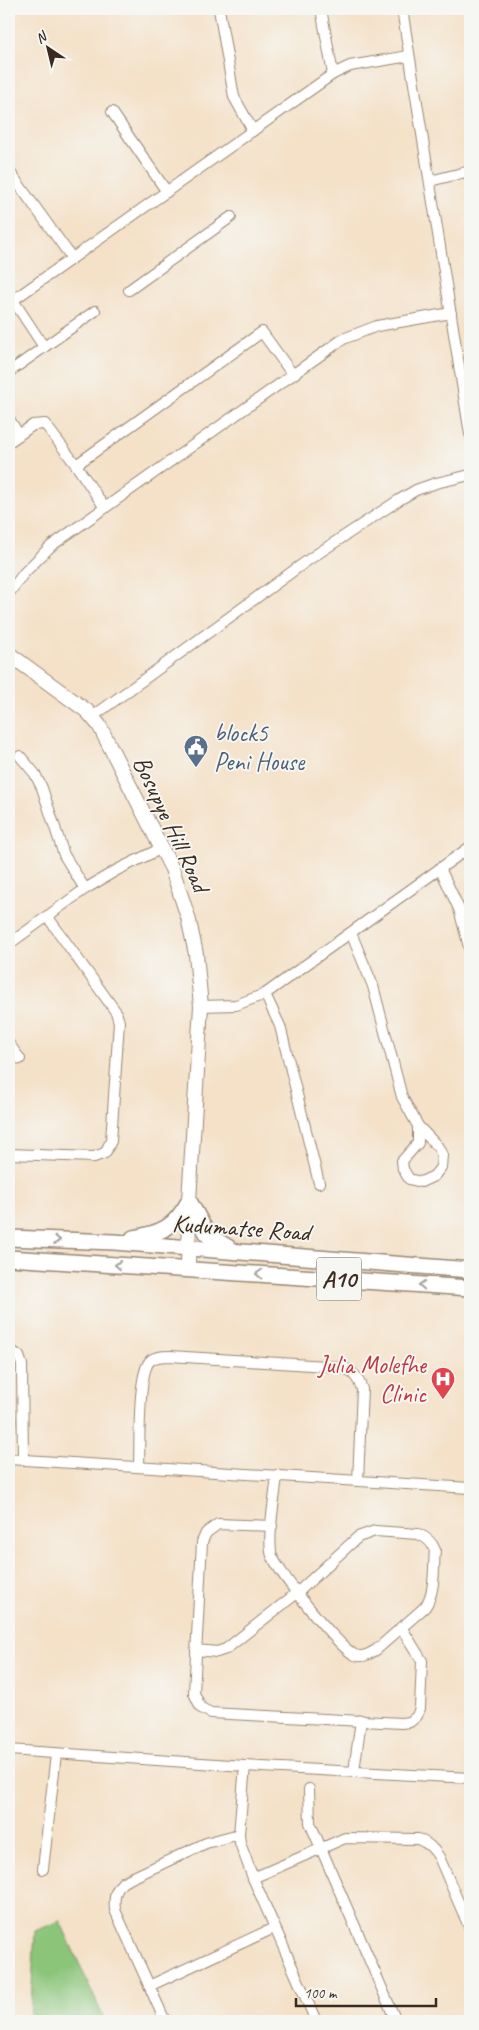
<svg xmlns="http://www.w3.org/2000/svg" width="479" height="2030" viewBox="0 0 479 2030" font-family="Caveat,sans-serif">
<rect width="100%" height="100%" fill="#f6f6f2"/>
<filter id="ink" filterUnits="userSpaceOnUse"><feTurbulence type="fractalNoise" baseFrequency=".02" numOctaves="2"/><feDisplacementMap in="SourceGraphic" scale="10" xChannelSelector="R" yChannelSelector="G"/><feConvolveMatrix kernelMatrix="1 2 1 2 8 2 1 2 1" color-interpolation-filters="sRGB"/></filter>
<filter id="wash" filterUnits="userSpaceOnUse"><feTurbulence type="fractalNoise" baseFrequency=".0096" numOctaves="4" result="noise"/><feDisplacementMap in="SourceGraphic" scale="20" xChannelSelector="R" yChannelSelector="G"/><feGaussianBlur stdDeviation="1.12" result="paint"/><feColorMatrix in="noise" values="0 0 0 0 0 0 0 0 0 0 0 0 0 0 0 0 0 1.4 0 .05"/><feComposite in="paint" operator="in"/></filter>
<g filter="url(#wash)">
<rect width="100%" height="100%" fill="#f4e1c8"/>
<path fill="#8bc57a" stroke="#63784c" d="M60 1921 105 2021H30L35 1931Z"/>
</g>
<g filter="url(#ink)">
<g fill="none" stroke-linecap="round" stroke-linejoin="round">
<defs>
<g id="street">
<path d="M219 9 234 97 253 131"/>
<path d="M321 9 333 74"/>
<path d="M402 9 470 434"/>
<path d="M112 112 167 192"/>
<path d="M9 171 72 258"/>
<path d="M430 181 470 171"/>
<path d="M129 290 231 217"/>
<path d="M13 300 44 347"/>
<path d="M9 303 333 74 350 66 409 56"/>
<path d="M9 372 95 311"/>
<path d="M9 419 19 435"/>
<path d="M9 442 33 425 45 424 76 465 105 508"/>
<path d="M76 465 262 332 293 375"/>
<path d="M9 593 24 573 51 546 343 339 377 326 451 313"/>
<path d="M92 717 311 558 399 500 416 490 436 483 470 475"/>
<path d="M20 756 35 774 42 788 64 855 85 889"/>
<path d="M440 868 459 909 470 951"/>
<path d="M351 933 373 986 402 1097 418 1126 438 1147 442 1155 441 1167 434 1176 421 1182 409 1179 403 1169 402 1161 418 1143V1126"/>
<path d="M9 944 85 889 117 870 162 848"/>
<path d="M265 994 280 1026 319 1183"/>
<path d="M201 1006 236 1005 265 994 470 847"/>
<path d="M9 1044 20 1059"/>
<path d="M9 1154 94 1157 105 1153 111 1141 119 1022 116 1012 47 916"/>
<path d="M9 1349 19 1356 22 1365 23 1459"/>
<path d="M9 1459 470 1488"/>
<path d="M139 1466C140 1447 137 1370 151 1360 156 1356 164 1356 170 1356L342 1367C353 1371 358 1378 362 1389L358 1481"/>
<path d="M272 1526 218 1524 206 1533 202 1542 194 1693 201 1708 211 1713 401 1723 410 1722 417 1716 420 1708 422 1661 401 1627"/>
<path d="M196 1650 217 1652 226 1649 297 1593 358 1537 375 1531 418 1534C426 1537 432 1542 435 1550 433 1569 436 1591 425 1607L376 1650C369 1654 363 1658 355 1655 341 1650 272 1566 271 1552 268 1529 275 1499 277 1475"/>
<path d="M9 1750 245 1766 470 1778"/>
<path d="M245 1766 239 1834 240 1843 253 1878 316 2021"/>
<path d="M354 1771 361 1720"/>
<path d="M309 1789 310 1823 396 2021"/>
<path d="M43 1869 56 1754"/>
<path d="M253 1878 345 1838 418 1839C428 1843 433 1848 439 1857L470 1929"/>
<path d="M149 1986 274 1928"/>
<path d="M165 2021 115 1910C114 1899 114 1891 123 1882L206 1843 239 1834"/>
</g>
<path id="secondary" d="M9 654 87 711 99 725 172 869 188 917 196 954 201 1006 189 1201 188 1270"/>
<g id="primary">
<path d="M189 1201 208 1235 229 1248"/>
<path d="M9 1238 114 1242 470 1270"/>
<path d="M133 1238C162 1233 175 1227 189 1201"/>
<path d="M9 1258 470 1288"/>
</g>
</defs>
<use href="#street" stroke="#988673" stroke-width="12"/>
<use href="#secondary" stroke="#988673" stroke-width="16"/>
<use href="#primary" stroke="#988673" stroke-width="18"/>
<use href="#street" stroke="#fff" stroke-width="10"/>
<use href="#secondary" stroke="#fff" stroke-width="14"/>
<use href="#primary" stroke="#fff" stroke-width="15"/>
</g>
<defs><path id="oneway-chevron" d="M-2-3.5L2.5 0L-2 3.5" fill="none" stroke-width="1.6" stroke-linecap="round" stroke-linejoin="round" transform="scale(1.25)"/></defs>
<g stroke="#a79f9a">
<use href="#oneway-chevron" transform="translate(57 1240) rotate(2)"/>
<use href="#oneway-chevron" transform="translate(118 1265) rotate(-176)"/>
<use href="#oneway-chevron" transform="translate(259 1274) rotate(-177)"/>
<use href="#oneway-chevron" transform="translate(422 1285) rotate(-176)"/>
</g>
</g>
<defs>
<symbol id="civic-pin" viewBox="-11 -11 22 30"><path d="M0 17L-7.5 6A9.5 9.5 0 1 1 7.5 6Z" fill="#5c6f8a" stroke="#f6f6f2"/><path d="M-.6-6.5H3V-4.5H.6V-3L4-1V1h2V6H-6V1h2V-1L-.6-3ZM-1.2 2.5V6h2.4V2.5Z" fill="#fff"/></symbol>
<symbol id="hospital-pin" viewBox="-11 -11 22 30"><path d="M0 17L-7.5 6A9.5 9.5 0 1 1 7.5 6Z" fill="#e0444e" stroke="#f6f6f2"/><path d="M-5-5h3v3.5h4V-5h3V5h-3V1.5h-4V5h-3Z" fill="#fff"/></symbol>
</defs>
<g fill-rule="evenodd">
<use href="#civic-pin" x="182" y="733" width="28" height="38"/>
<use href="#hospital-pin" x="429" y="1365" width="28" height="38"/>
</g>
<g text-anchor="middle" dominant-baseline="central" stroke-width="4" stroke-linejoin="round" paint-order="stroke">
<rect fill="#f6f6f2" stroke="#73675e" stroke-width="1" x="316.5" y="1257.5" width="45" height="43" rx="4"/>
<g font-size="24" font-weight="bold" fill="#3b2a1e">
<text x="339" y="1279">A10</text>
</g>
<g font-size="25" fill="#4e5e75" stroke="#f6f6f2" text-anchor="start">
<text x="214" y="733">block5<tspan x="214" dy="29">Peni House</tspan></text>
</g>
<g font-size="25" fill="#3b2a1e" stroke="#f6f6f2">
<text transform="translate(171 824) rotate(65)">Bosupye Hill Road</text>
<text transform="translate(241 1228) rotate(4)">Kudumatse Road</text>
</g>
<g font-size="25" fill="#be3a42" stroke="#f6f6f2" text-anchor="end">
<text x="426" y="1365">Julia Molefhe<tspan x="426" dy="29">Clinic</tspan></text>
</g>
</g>
<rect width="479" height="2030" fill="none" stroke="#f6f6f2" stroke-width="30"/>
<g transform="translate(48 48) rotate(325)" stroke="#f6f6f2" stroke-width="4" paint-order="stroke">
<path d="M0-4L9 19L0 12L-9 19Z" fill="#3b2a1e"/>
<text y="-8" font-size="14" font-weight="bold" text-anchor="middle" fill="#3b2a1e">N</text>
</g>
<path d="M296 1998v8h140v-8" fill="none" stroke="#3b2a1e" stroke-width="2.5"/>
<text x="304" y="1998" font-size="15" fill="#3b2a1e" stroke="#f6f6f2" stroke-width="4" paint-order="stroke">100 m</text>
</svg>
